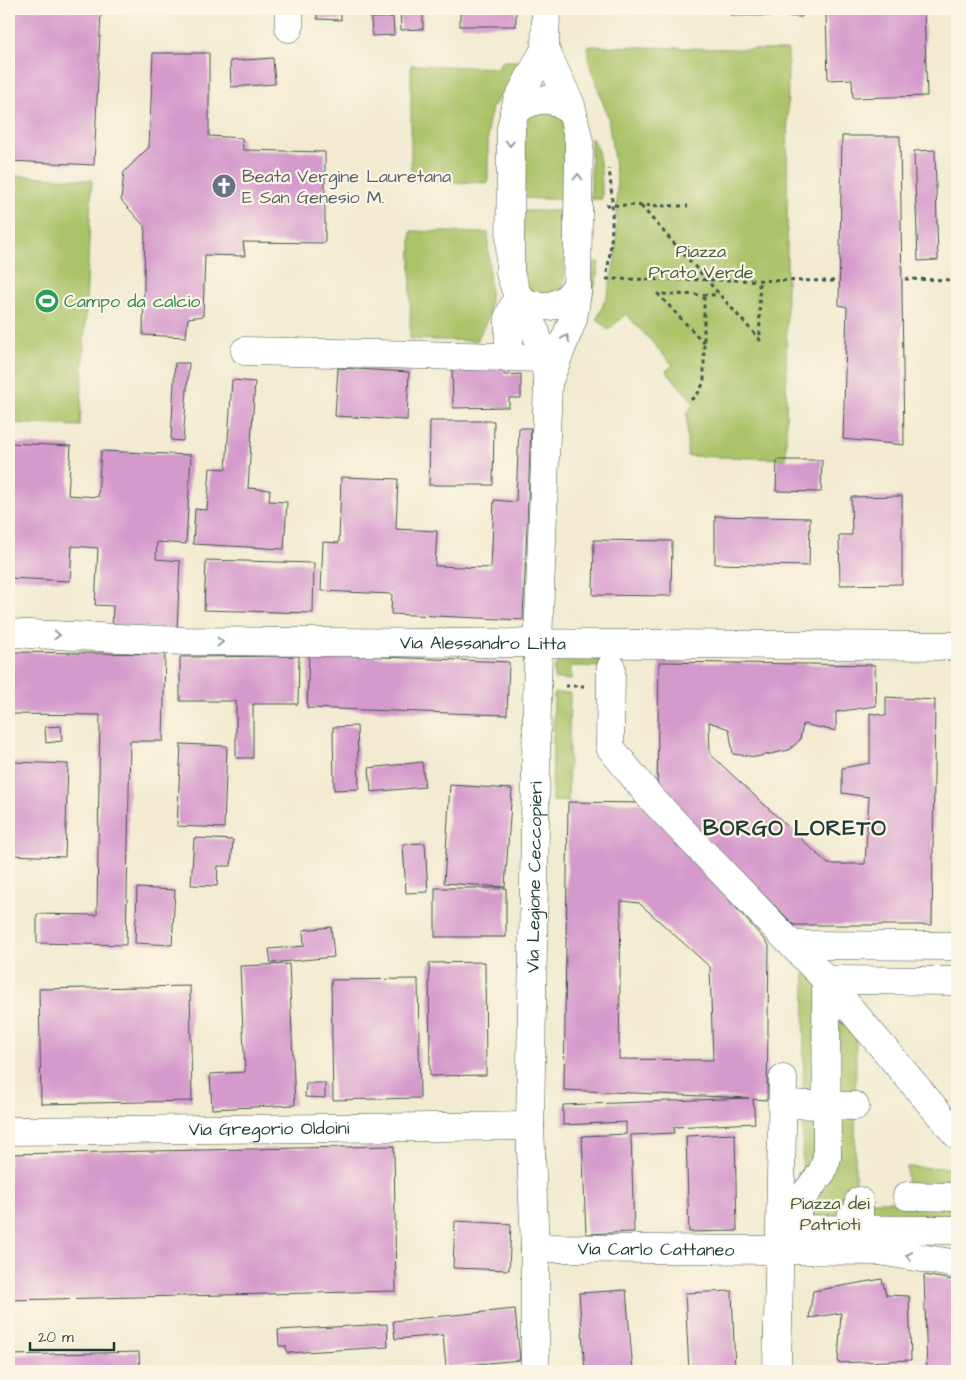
<svg xmlns="http://www.w3.org/2000/svg" width="966" height="1380" viewBox="0 0 966 1380" font-family="'Architects Daughter',sans-serif">
<rect width="100%" height="100%" fill="#fcf5e5"/>
<filter id="ink" filterUnits="userSpaceOnUse"><feTurbulence type="fractalNoise" baseFrequency=".02" numOctaves="2"/><feDisplacementMap in="SourceGraphic" scale="10" xChannelSelector="R" yChannelSelector="G"/><feConvolveMatrix kernelMatrix="1 2 1 2 8 2 1 2 1" color-interpolation-filters="sRGB"/></filter>
<filter id="wash" filterUnits="userSpaceOnUse"><feTurbulence type="fractalNoise" baseFrequency=".0096" numOctaves="4" result="noise"/><feDisplacementMap in="SourceGraphic" scale="20" xChannelSelector="R" yChannelSelector="G"/><feGaussianBlur stdDeviation="1.12" result="paint"/><feColorMatrix in="noise" values="0 0 0 0 0 0 0 0 0 0 0 0 0 0 0 0 0 1.4 0 .05"/><feComposite in="paint" operator="in"/></filter>
<g filter="url(#wash)">
<rect width="100%" height="100%" fill="#f2ebd1"/>
<g fill="#abc369" stroke="#65804e">
<path d="M587 46 788 50 786 459 687 456V413L694 403 666 371 673 365 626 314 608 330 597 319 608 293 616 254 617 182 608 117 591 69Z"/>
<path d="M500 61H518L511 81 492 108 488 125V183L411 181V65L500 68Z"/>
<path d="M545 105 567 123 569 200 520 198V125L527 111Z"/>
<path d="M591 137C602 150 602 182 602 199H591Z"/>
<path d="M9 175 92 180 80 426 9 423Z"/>
<path d="M519 211H569L563 291 539 297 522 284Z"/>
<path d="M411 231 488 233 490 296 489 315 477 341 410 339Z"/>
<path d="M591 262H599L595 285 587 311Z"/>
<path d="M565 660H602V667L571 666V680L554 679V668L558 662Z"/>
<path d="M554 693H570L568 802 552 801Z"/>
<path d="M805 969 827 980 856 1015 855 1201H907V1167L957 1168V1242L801 1241Z"/>
</g>
<g id="blocks">
<g fill="#d59acc" fill-rule="evenodd">
<path d="M9 9 101 11 94 165 9 161Z"/>
<path d="M317 9H341V20L317 19Z"/>
<path d="M400 9H423V29L401 30Z"/>
<rect x="460" y="9" width="56" height="17"/>
<path d="M731 9H802V17L731 15Z"/>
<path d="M924 11 927 96 853 98 852 79 828 80 826 14Z"/>
<path d="M393 17 394 35 372 36 371 18Z"/>
<path d="M153 53H209V136L242 138 243 150 325 152V243L243 242 245 256 205 255 203 316 188 318 186 337 143 335 145 227 121 200 124 172 149 147Z"/>
<path d="M273 58 275 84 231 87 230 61Z"/>
<path d="M842 136H900L904 445 843 439 847 307 839 305Z"/>
<path d="M935 150 938 260 918 261 914 151Z"/>
<path d="M175 363H189L183 441 171 440Z"/>
<path d="M338 368 409 372 407 420 335 416Z"/>
<path d="M452 368H504V375L521 374V398H509V407L453 408Z"/>
<path d="M232 380 255 382 248 488 270 490 269 501 287 502 284 549 193 544 195 509 207 510 210 468 226 469Z"/>
<path d="M430 421H494L493 485H429Z"/>
<path d="M519 428H531L523 620 391 614 392 594 321 591 323 542 339 543 341 477 398 479 396 529 437 531 435 566 491 568 494 500 516 502Z"/>
<path d="M9 443 71 446 68 495 98 497 101 451 191 455 186 544 157 542 156 559 180 561 177 629 112 626 113 606 95 605 98 548 72 546 70 581 9 578Z"/>
<path d="M777 460H822L821 492 776 491Z"/>
<path d="M902 496V584L840 585 839 535H852L851 497Z"/>
<path d="M715 516 810 518 809 566 715 564Z"/>
<path d="M594 540 672 541 671 596 593 595Z"/>
<path d="M206 560 314 563 313 613 204 610Z"/>
<path d="M9 652 165 654 163 741H130L126 945 37 943V914L97 915 100 715 9 714Z"/>
<path d="M309 654 509 662 507 715 307 708Z"/>
<path d="M299 656 298 704H253V758H236V701H180V657Z"/>
<path d="M659 662 875 665 876 706 836 712V731L803 724 800 740 789 750 756 757 733 754 729 729 709 722 710 754 828 864H865L869 797 842 793V768L870 763V713L886 716V697L935 700 932 925H794L657 790Z"/>
<path d="M61 726 62 741 46 743 45 727Z"/>
<path d="M357 726 359 789 334 790 333 727Z"/>
<path d="M181 744 227 746 224 828 177 826Z"/>
<path d="M11 762 68 764 65 857 9 855Z"/>
<path d="M422 762 425 787 371 792 369 768Z"/>
<path d="M450 785 512 789 505 887 444 883Z"/>
<path d="M568 802 643 803 769 945 767 1100 753 1099 755 1123 674 1127V1133L631 1135 634 1232 586 1234 582 1136 626 1134V1122L563 1125V1105L749 1098 564 1090ZM621 901 639 903 710 967 713 1060 619 1059Z"/>
<path d="M194 838 233 840 231 866H218L217 886 191 885Z"/>
<path d="M425 843 428 892 406 893 403 844Z"/>
<path d="M137 888 175 890 172 945 135 943Z"/>
<rect x="435" y="888" width="71" height="49"/>
<path d="M331 927 334 957 271 963 269 949 304 946 303 930Z"/>
<path d="M485 962 486 1075 430 1076 429 963Z"/>
<path d="M289 964 295 1105 212 1109 210 1074 245 1072 240 966Z"/>
<path d="M418 979 420 1098 333 1100 331 980Z"/>
<path d="M190 986 192 1101 41 1104 39 989Z"/>
<path d="M306 1083H325V1098L305 1097Z"/>
<path d="M735 1134 737 1231 689 1232 686 1136Z"/>
<path d="M394 1146 396 1291 9 1300V1154Z"/>
<path d="M455 1221 511 1224 509 1270 453 1268Z"/>
<path d="M924 1275 953 1280 956 1371H927Z"/>
<path d="M882 1279 886 1295 909 1296 911 1360 838 1363 841 1313 809 1318 813 1291Z"/>
<path d="M626 1290 633 1371H585L579 1293Z"/>
<path d="M732 1291 735 1371H689L685 1293Z"/>
<path d="M515 1309 520 1360 446 1367 443 1335 395 1339 393 1321Z"/>
<path d="M387 1324 388 1347 287 1353 286 1346H279L278 1330Z"/>
<path d="M139 1352 140 1371H9V1355Z"/>
</g>
</g>
</g>
<g filter="url(#ink)">
<use href="#blocks" fill-opacity="0" stroke="#3f574c" stroke-width="1"/>
<g fill="none" stroke-linecap="round" stroke-linejoin="round">
<defs>
<g id="minor">
<path d="M546 9 545 49 571 105 579 142 577 293 573 319 548 383"/>
<path d="M289 28V9"/>
<path d="M514 111C537 97 554 94 573 115"/>
<path d="M245 351 544 358"/>
<path d="M509 357V315L518 297 532 306H550L565 300 577 286"/>
<path id="s1" d="M9 633 184 641 957 646"/>
<path d="M611 667 610 747 650 797 826 980 957 1135"/>
<path d="M793 945 957 946"/>
<path d="M826 980 827 1158 822 1172 798 1203 796 1229 957 1230"/>
<path d="M826 980 957 981"/>
<path d="M782 1104 855 1106"/>
<path id="s2" d="M9 1131 530 1126"/>
<path d="M907 1196 957 1197"/>
<path d="M851 1229V1217L859 1216V1201"/>
<path id="s3" d="M535 1248 880 1251 957 1264"/>
<path id="s4" d="M535 1371V1248L530 1126 538 643 548 383 544 358 536 333 518 297 510 273 511 128 517 101 545 49"/>
<path d="M777 1371 783 1079"/>
</g>
</defs>
<use href="#minor" stroke="#3f574c" stroke-width="29"/>
<g stroke="#3f574c" stroke-width="3" stroke-dasharray="4 4" stroke-linecap="butt">
<path d="M606 205 688 206"/>
<path d="M641 206 760 340 759 280"/>
<path d="M607 273C613 238 614 204 609 169"/>
<path d="M606 279 835 281"/>
<path d="M905 279 957 280"/>
<path d="M704 343 658 294 719 295"/>
<path d="M691 400 699 392 704 382V295"/>
<path d="M565 686H584"/>
</g>
<use href="#minor" stroke="#fff" stroke-width="28"/>
</g>
<defs><path id="oneway-chevron" d="M-2-3.5L2.5 0L-2 3.5" fill="none" stroke-width="1.6" stroke-linecap="round" stroke-linejoin="round" transform="scale(1.25)"/></defs>
<g stroke="#8f9e9a">
<use href="#oneway-chevron" transform="translate(510 143) rotate(90)"/>
<use href="#oneway-chevron" transform="translate(578 177) rotate(-90)"/>
<use href="#oneway-chevron" transform="translate(566 338) rotate(-68)"/>
<use href="#oneway-chevron" transform="translate(57 635) rotate(3)"/>
<use href="#oneway-chevron" transform="translate(220 642)"/>
<use href="#oneway-chevron" transform="translate(909 1256) rotate(-170)"/>
</g>
</g>
<defs>
<symbol id="church-disc" viewBox="-11 -11 22 22"><circle r="9.5" fill="#6b7280" stroke="#fcf5e5"/><path d="M-1.2-6h2.4v3.5h3.3v2.4h-3.3V6h-2.4V-.1h-3.3v-2.4h3.3Z" fill="#fff"/></symbol>
<symbol id="stadium-disc" viewBox="-11 -11 22 22"><circle r="9.5" fill="#2e9e5b" stroke="#fcf5e5"/><path d="M0-5a6.5 5 0 1 0 0 10a6.5 5 0 1 0 0-10ZM-3.5-1.8h7v3.6h-7Z" fill="#fff"/></symbol>
</defs>
<g fill-rule="evenodd">
<use href="#church-disc" x="210" y="172" width="28" height="28"/>
<use href="#stadium-disc" x="33" y="287" width="28" height="28"/>
</g>
<g text-anchor="middle" dominant-baseline="central" stroke-width="4.5" stroke-linejoin="round" paint-order="stroke">
<g font-size="18" fill="#5b616d" stroke="#fcf5e5" text-anchor="start">
<text x="242" y="176">Beata Vergine Lauretana<tspan x="242" dy="21">E San Genesio M.</tspan></text>
</g>
<g font-size="18" fill="#425e41" stroke="#fcf5e5">
<text x="701" y="251">Piazza<tspan x="701" dy="21">Prato Verde</tspan></text>
<text x="830" y="1203">Piazza dei<tspan x="830" dy="21">Patrioti</tspan></text>
</g>
<g font-size="18" fill="#27864d" stroke="#fcf5e5" text-anchor="start">
<text x="64" y="301">Campo da calcio</text>
</g>
<g font-size="18" fill="#1f3d34" stroke="#fcf5e5">
<text stroke="none"><textPath href="#s1" startOffset="474">Via Alessandro Litta</textPath></text>
<text stroke="none"><textPath href="#s4" startOffset="494">Via Legione Ceccopieri</textPath></text>
<text stroke="none"><textPath href="#s2" startOffset="260">Via Gregorio Oldoini</textPath></text>
<text stroke="none"><textPath href="#s3" startOffset="121">Via Carlo Cattaneo</textPath></text>
</g>
<g font-size="22" font-weight="bold" letter-spacing="1" fill="#1f3d34" stroke="#fcf5e5">
<text x="795" y="828">BORGO LORETO</text>
</g>
</g>
<rect width="966" height="1380" fill="none" stroke="#fcf5e5" stroke-width="30"/>
<path d="M30 1342v8h84v-8" fill="none" stroke="#1f3d34" stroke-width="2.5"/>
<text x="38" y="1342" font-size="15" fill="#1f3d34" stroke="#fcf5e5" stroke-width="4" paint-order="stroke">20 m</text>
</svg>
